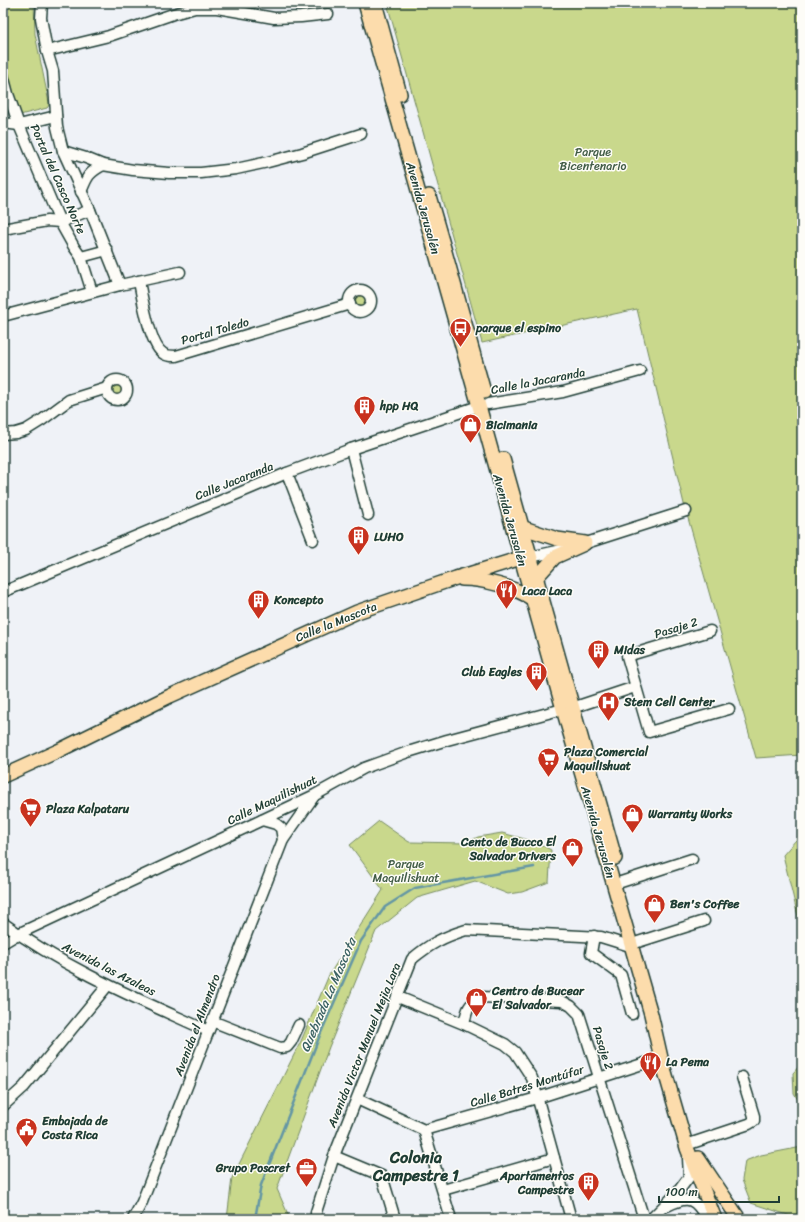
<svg xmlns="http://www.w3.org/2000/svg" width="805" height="1222" viewBox="0 0 805 1222" font-family="Sriracha,sans-serif">
<rect width="100%" height="100%" fill="#eff2f7"/>
<filter id="ink" filterUnits="userSpaceOnUse"><feTurbulence type="fractalNoise" baseFrequency=".025" numOctaves="2"/><feDisplacementMap in="SourceGraphic" scale="8" xChannelSelector="R" yChannelSelector="G"/><feConvolveMatrix kernelMatrix="1 2 1 2 8 2 1 2 1" color-interpolation-filters="sRGB"/></filter>
<g filter="url(#ink)">
<g fill="#c9d88c" stroke="#748a60">
<path d="M3 3H34L35 34 49 103 48 107 47 108 20 115 9 86 3 62Z"/>
<path d="M387 3H802V755L756 758 684 504 637 309 482 343Z"/>
<circle cx="361" cy="301" r="5.5"/>
<circle cx="117" cy="390" r="6"/>
<path d="M379 821 409 842 466 843 478 837 502 833 536 842 551 850 549 882 522 892 508 894 475 881 417 898 376 931 329 1047 277 1189 290 1219H227L232 1178 301 1041 329 975 383 890 350 845Z"/>
<path d="M802 833V933L783 855Z"/>
<path d="M802 1063V1107L794 1093 793 1073Z"/>
<path d="M802 1147V1219H796L794 1217 751 1203 742 1180 745 1161 761 1155Z"/>
</g>
<g fill="none" stroke-linecap="round" stroke-linejoin="round">
<path stroke="#6396a5" stroke-width="2.5" d="M255 1219 261 1185 320 1035 361 941 385 907 415 888 534 867"/>
<defs>
<g id="minor">
<path d="M42 3 41 18 47 51 53 71 57 127 63 151 90 210 120 285"/>
<path d="M47 51 109 36 173 14 195 8H217L274 18 301 17 328 14"/>
<path d="M3 75 8 94 19 125 60 222 74 247 81 257 92 292"/>
<path d="M3 123 19 125 56 116"/>
<path d="M63 151 86 158 103 165 133 170 169 173H201L236 169 268 162 302 153 361 134"/>
<path d="M81 192C87 177 88 173 103 165"/>
<path d="M3 229 47 221 60 222 90 210"/>
<path d="M81 257 107 250"/>
<path d="M139 281C142 297 150 347 164 354 167 356 173 356 176 356L350 304"/>
<circle cx="360" cy="301" r="11"/>
<path d="M3 316 120 285 180 272"/>
<circle cx="117" cy="390" r="10"/>
<path d="M488 404 563 392 640 371"/>
<path d="M3 434 16 433 26 430 42 420 69 400 107 388"/>
<path d="M351 449 368 515"/>
<path d="M287 473 313 540"/>
<path d="M580 545 686 511"/>
<path d="M530 557 562 550"/>
<path d="M3 592 287 473 351 449 479 406"/>
<path d="M710 631 627 656 649 732 729 709"/>
<path d="M572 708 635 687"/>
<path d="M262 820 276 824 281 828 283 840"/>
<path d="M621 882 692 859"/>
<path d="M3 923C66 969 138 999 208 1031"/>
<path d="M594 936 591 953 621 975 632 1014"/>
<path d="M638 942 704 921"/>
<path d="M3 943 18 934 262 820 315 795 364 768 408 752 447 740 563 709"/>
<path d="M398 997 464 1024 505 1044 515 1052 532 1078 571 1219"/>
<path d="M212 1021 280 1048 287 1047 291 1042 299 1025"/>
<path d="M464 1024C467 1009 468 1004 482 997L562 1001 571 1006 579 1014 644 1219"/>
<path d="M357 1099 424 1130 451 1219"/>
<path d="M3 1106 24 1087 108 985"/>
<path d="M424 1130 537 1098 661 1058"/>
<path d="M692 1143 749 1124 754 1121V1116L742 1077"/>
<path d="M334 1156 382 1176 395 1219"/>
<path d="M443 1190 554 1158"/>
<path d="M667 1206C689 1195 695 1198 707 1219"/>
<path d="M133 1219 142 1202 283 840 314 796"/>
<path d="M316 1219V1212L334 1156 412 959C430 944 443 937 466 930L601 937 630 946"/>
<path d="M651 1219 677 1193 689 1177 688 1158"/>
</g>
<g id="major">
<path d="M365 3 479 406 563 709 651 1014 661 1058 687 1148 715 1219"/>
<path d="M375 3 400 94"/>
<path d="M429 196 444 248 484 392"/>
<path d="M503 459 615 858"/>
<path d="M521 527 557 539 585 543"/>
<path d="M536 578 555 557 584 544"/>
<path d="M462 579C483 579 514 587 531 598"/>
<path d="M3 776 58 751 170 696 357 612 456 578 521 558 530 557"/>
<path d="M698 1158 739 1219"/>
</g>
</defs>
<use href="#minor" stroke="#1f3d34" stroke-width="13"/>
<use href="#major" stroke="#1f3d34" stroke-width="16"/>
<use href="#minor" stroke="#fdfcf7" stroke-width="10"/>
<use href="#major" stroke="#fcdcac" stroke-width="13"/>
</g>
</g>
<defs>
<symbol id="bus-pin" viewBox="-11 -11 22 30"><path d="M0 17L-7.5 6A9.5 9.5 0 1 1 7.5 6Z" fill="#c8321e" stroke="#fdfcf7"/><path d="M-5-6H5V4H4V6H2V4H-2V6H-4V4H-5ZM-3.5-4V0h7V-4ZM-3.5 1.2v1.5H-2V1.2ZM2 1.2v1.5H3.5V1.2Z" fill="#fff"/></symbol>
<symbol id="building-pin" viewBox="-11 -11 22 30"><path d="M0 17L-7.5 6A9.5 9.5 0 1 1 7.5 6Z" fill="#c8321e" stroke="#fdfcf7"/><path d="M-4-6H4V6H1V3H-1V6H-4ZM-2.5-4.3h1.7v1.8h-1.7ZM.8-4.3h1.7v1.8H.8ZM-2.5-1h1.7V.8h-1.7ZM.8-1h1.7V.8H.8Z" fill="#fff"/></symbol>
<symbol id="shop-pin" viewBox="-11 -11 22 30"><path d="M0 17L-7.5 6A9.5 9.5 0 1 1 7.5 6Z" fill="#c8321e" stroke="#fdfcf7"/><path d="M-5-2.5h2.3a2.7 3.5 0 0 1 5.4 0H5L5.5 6h-11ZM-1.5-2.5h3a1.5 2.3 0 0 0-3 0Z" fill="#fff"/></symbol>
<symbol id="restaurant-pin" viewBox="-11 -11 22 30"><path d="M0 17L-7.5 6A9.5 9.5 0 1 1 7.5 6Z" fill="#c8321e" stroke="#fdfcf7"/><path d="M-5-6h1v4h1v-4h1v4h1v-4h1v5L-1.5 .5V6h-2V.5L-5-1ZM5-6V6H3V1.5H1.5Q1.5-4 5-6Z" fill="#fff"/></symbol>
<symbol id="hospital-pin" viewBox="-11 -11 22 30"><path d="M0 17L-7.5 6A9.5 9.5 0 1 1 7.5 6Z" fill="#c8321e" stroke="#fdfcf7"/><path d="M-5-5h3v3.5h4V-5h3V5h-3V1.5h-4V5h-3Z" fill="#fff"/></symbol>
<symbol id="supermarket-pin" viewBox="-11 -11 22 30"><path d="M0 17L-7.5 6A9.5 9.5 0 1 1 7.5 6Z" fill="#c8321e" stroke="#fdfcf7"/><path d="M-6-5.5h2.5l.6 2H6L4.5 2H-2.5L-4.4-4H-6ZM-1.5 3.2a1.3 1.3 0 1 0 .1 0ZM3 3.2a1.3 1.3 0 1 0 .1 0Z" fill="#fff"/></symbol>
<symbol id="civic-pin" viewBox="-11 -11 22 30"><path d="M0 17L-7.5 6A9.5 9.5 0 1 1 7.5 6Z" fill="#c8321e" stroke="#fdfcf7"/><path d="M-.6-6.5H3V-4.5H.6V-3L4-1V1h2V6H-6V1h2V-1L-.6-3ZM-1.2 2.5V6h2.4V2.5Z" fill="#fff"/></symbol>
<symbol id="office-pin" viewBox="-11 -11 22 30"><path d="M0 17L-7.5 6A9.5 9.5 0 1 1 7.5 6Z" fill="#c8321e" stroke="#fdfcf7"/><path d="M-6-3h4V-5.5h4V-3h4V5H-6ZM-1-4.5V-3h2v-1.5ZM-6 0V1H6V0Z" fill="#fff"/></symbol>
</defs>
<g fill-rule="evenodd">
<use href="#bus-pin" x="448" y="316" width="25" height="34"/>
<use href="#building-pin" x="352" y="394" width="25" height="34"/>
<use href="#shop-pin" x="458" y="412" width="25" height="34"/>
<use href="#building-pin" x="346" y="524" width="25" height="34"/>
<use href="#restaurant-pin" x="494" y="578" width="25" height="34"/>
<use href="#building-pin" x="246" y="588" width="25" height="34"/>
<use href="#building-pin" x="586" y="638" width="25" height="34"/>
<use href="#building-pin" x="524" y="660" width="25" height="34"/>
<use href="#hospital-pin" x="596" y="690" width="25" height="34"/>
<use href="#supermarket-pin" x="536" y="746" width="25" height="34"/>
<use href="#supermarket-pin" x="18" y="796" width="25" height="34"/>
<use href="#shop-pin" x="620" y="802" width="25" height="34"/>
<use href="#shop-pin" x="560" y="836" width="25" height="34"/>
<use href="#shop-pin" x="642" y="892" width="25" height="34"/>
<use href="#shop-pin" x="464" y="986" width="25" height="34"/>
<use href="#restaurant-pin" x="638" y="1050" width="25" height="34"/>
<use href="#civic-pin" x="14" y="1116" width="25" height="34"/>
<use href="#office-pin" x="294" y="1156" width="25" height="34"/>
<use href="#building-pin" x="576" y="1170" width="25" height="34"/>
</g>
<g text-anchor="middle" dominant-baseline="central" stroke-width="3" stroke-linejoin="round" paint-order="stroke">
<g font-size="12" fill="#415c46" stroke="#fdfcf7">
<text x="593" y="152">Parque<tspan x="593" dy="14">Bicentenario</tspan></text>
<text x="406" y="864">Parque<tspan x="406" dy="14">Maquilishuat</tspan></text>
</g>
<g font-size="12" fill="#1f3d34" stroke="#fdfcf7">
<text transform="translate(58 179) rotate(66)">Portal del Casco Norte</text>
<text transform="translate(423 208) rotate(74)">Avenida Jerusalén</text>
<text transform="translate(215 331) rotate(-16)">Portal Toledo</text>
<text transform="translate(538 381) rotate(-11)">Calle la Jacaranda</text>
<text transform="translate(234 481) rotate(-22)">Calle Jacaranda</text>
<text transform="translate(510 520) rotate(74)">Avenida Jerusalén</text>
<text transform="translate(336 622) rotate(-22)">Calle la Mascota</text>
<text transform="translate(676 628) rotate(-17)">Pasaje 2</text>
<text transform="translate(272 800) rotate(-26)">Calle Maquilishuat</text>
<text transform="translate(598 832) rotate(74)">Avenida Jerusalén</text>
<text transform="translate(109 969) rotate(27)">Avenida las Azaleas</text>
<text transform="translate(197 1025) rotate(-69)">Avenida el Almendro</text>
<text transform="translate(364 1045) rotate(-68)">Avenida Victor Manuel Mejia Lara</text>
<text transform="translate(603 1048) rotate(73)">Pasaje 2</text>
<text transform="translate(527 1086) rotate(-17)">Calle Batres Montúfar</text>
</g>
<g font-size="12" font-weight="bold" fill="#1f3d34" stroke="#fdfcf7" text-anchor="start">
<text x="476" y="328">parque el espino</text>
<text x="380" y="406">hpp HQ</text>
<text x="486" y="425">Bicimania</text>
<text x="374" y="537">LUHO</text>
<text x="522" y="591">Laca Laca</text>
<text x="274" y="600">Koncepto</text>
<text x="614" y="650">Midas</text>
<text x="522" y="672" text-anchor="end">Club Eagles</text>
<text x="624" y="702">Stem Cell Center</text>
<text x="564" y="752">Plaza Comercial<tspan x="564" dy="14">Maquilishuat</tspan></text>
<text x="46" y="809">Plaza Kalpataru</text>
<text x="648" y="814">Warranty Works</text>
<text x="556" y="842" text-anchor="end">Cento de Bucco El<tspan x="556" dy="14">Salvador Drivers</tspan></text>
<text x="670" y="904">Ben's Coffee</text>
<text x="492" y="991">Centro de Bucear<tspan x="492" dy="14">El Salvador</tspan></text>
<text x="666" y="1062">La Pema</text>
<text x="42" y="1121">Embajada de<tspan x="42" dy="14">Costa Rica</tspan></text>
<text x="290" y="1168" text-anchor="end">Grupo Poscret</text>
<text x="574" y="1176" text-anchor="end">Apartamentos<tspan x="574" dy="14">Campestre</tspan></text>
</g>
<g font-size="13" font-style="italic" fill="#3b6263" stroke="#fdfcf7">
<text transform="translate(328 995) rotate(-67)">Quebrada La Mascota</text>
</g>
<g font-size="16" font-weight="bold" fill="#1f3d34" stroke="#fdfcf7">
<text x="416" y="1157">Colonia<tspan x="416" dy="18">Campestre 1</tspan></text>
</g>
</g>
<rect width="805" height="1222" fill="none" stroke="#fdfcf7" stroke-width="16"/>
<rect x="8" y="8" width="789" height="1206" fill="none" stroke="#1f3d34" stroke-width="1.5" filter="url(#ink)"/>
<path d="M659 1196v6h120v-6" fill="none" stroke="#1f3d34" stroke-width="2"/>
<text x="665" y="1196" font-size="12" fill="#1f3d34" stroke="#fdfcf7" stroke-width="3" paint-order="stroke">100 m</text>
</svg>
